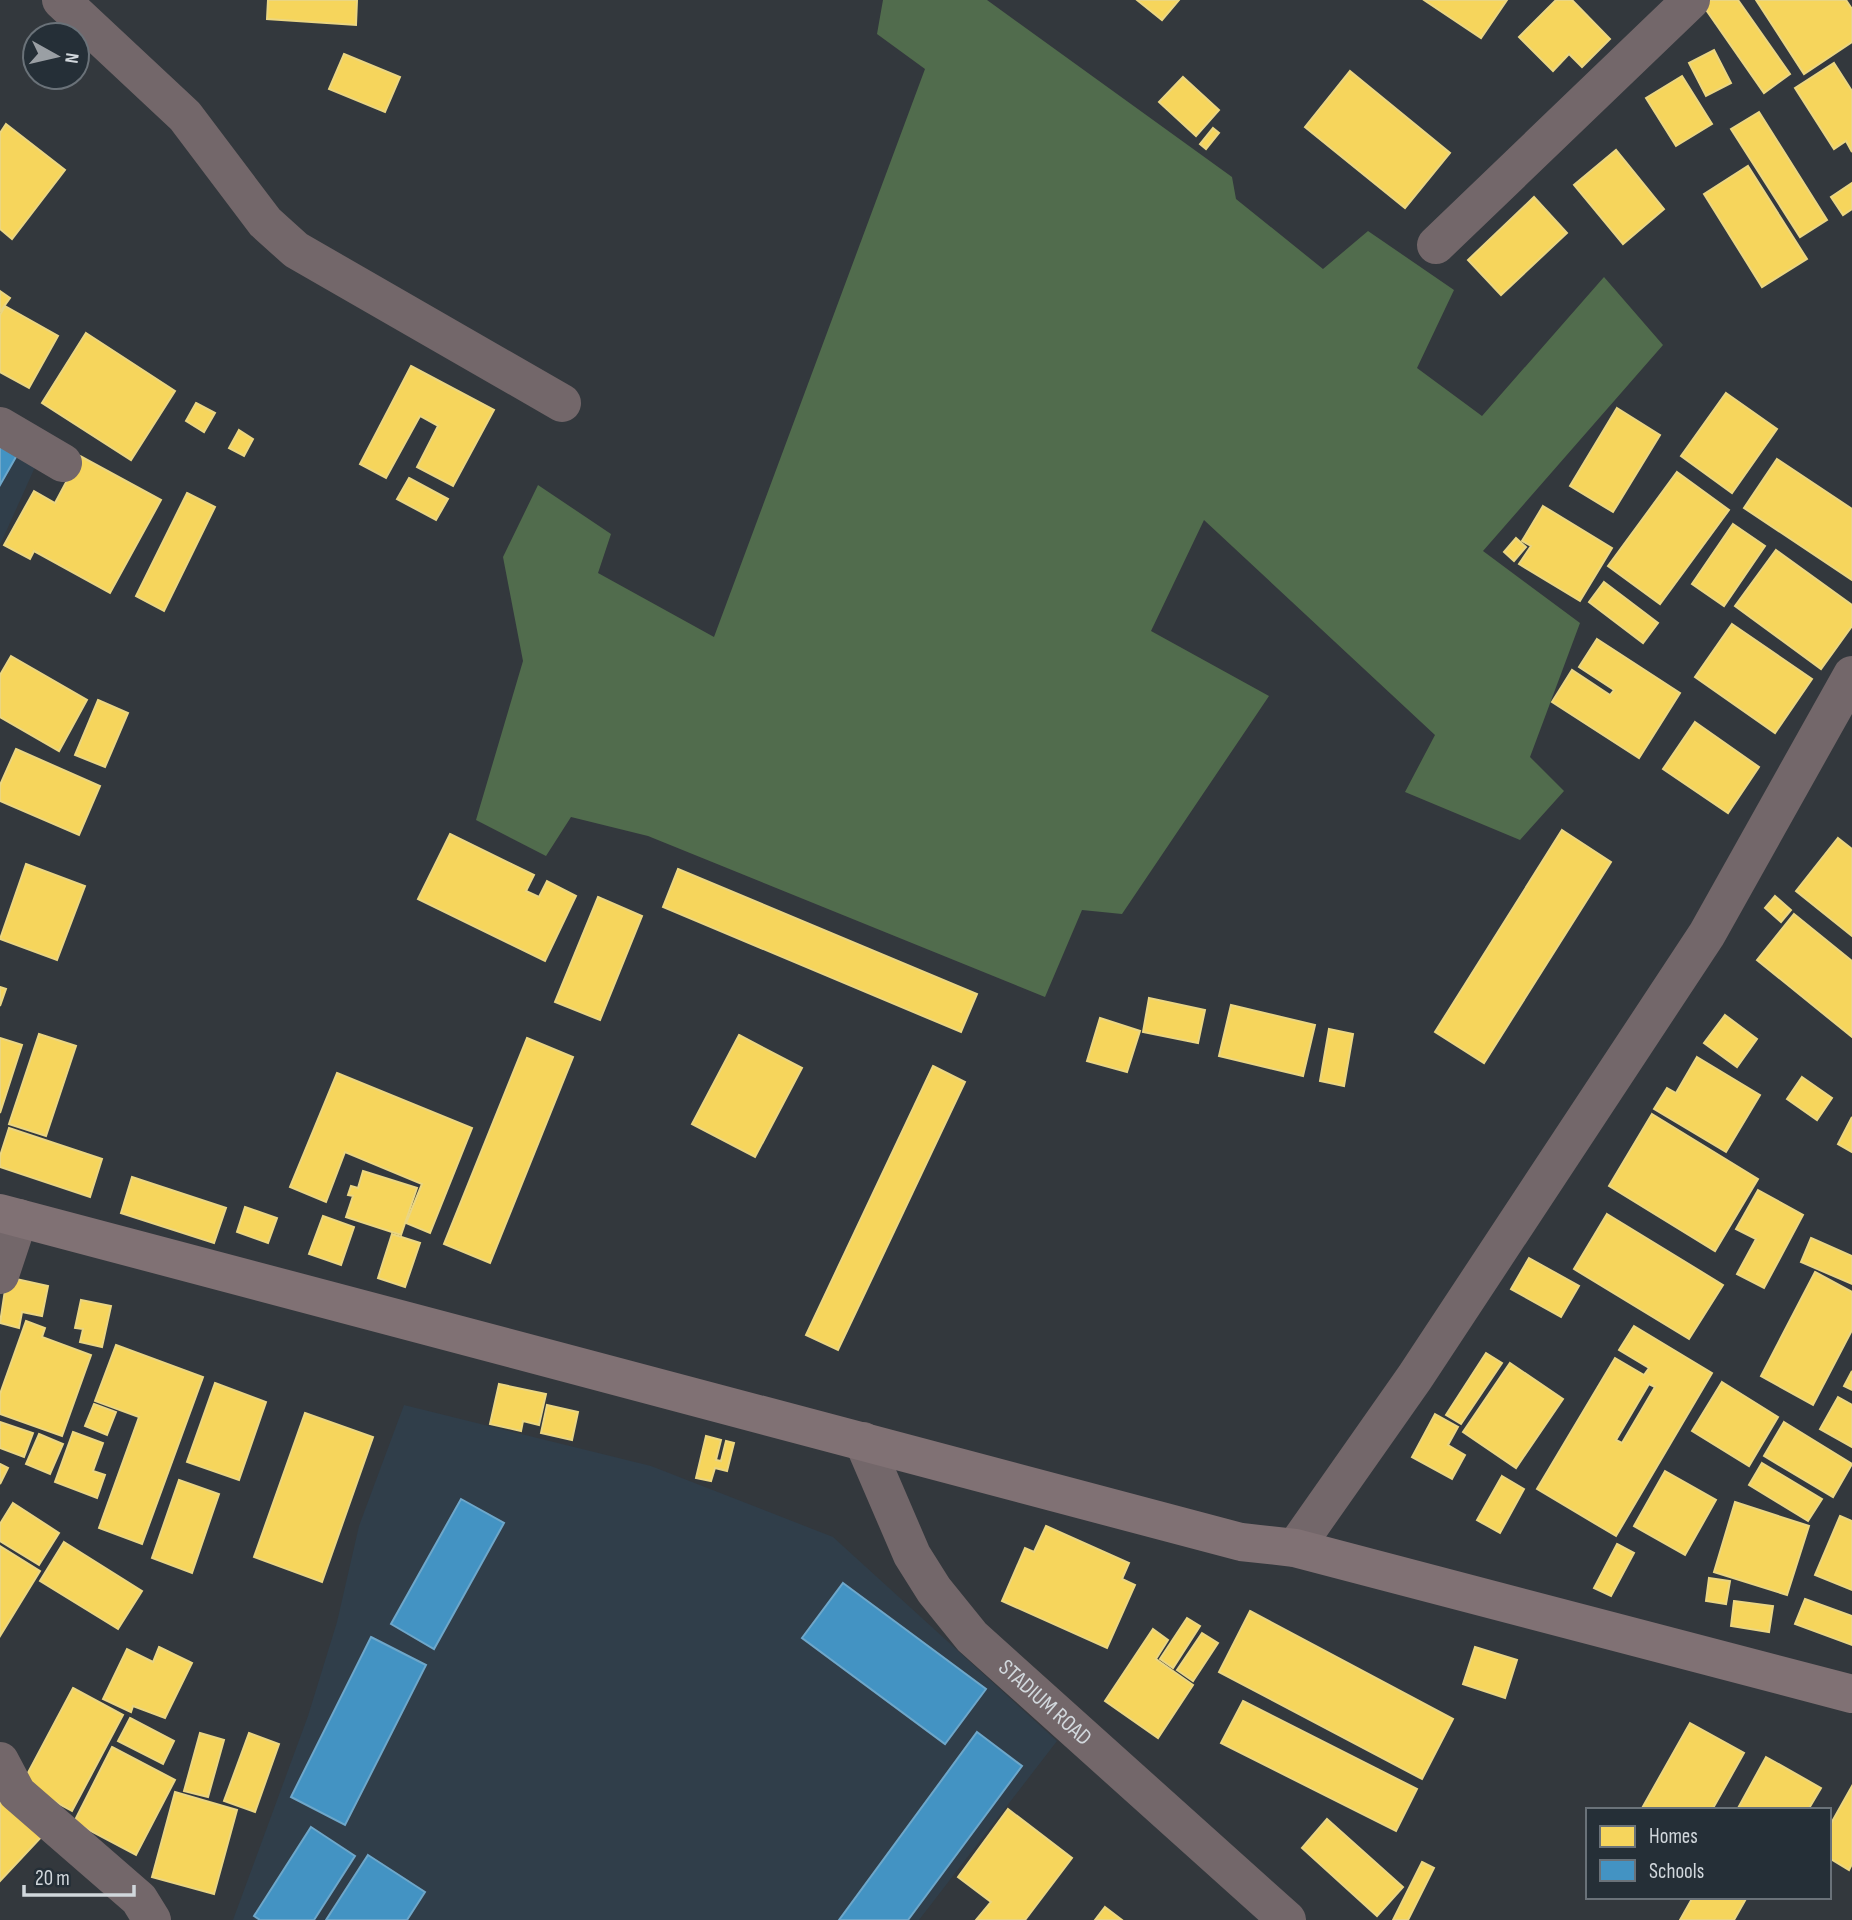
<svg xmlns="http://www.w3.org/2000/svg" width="1852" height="1920" viewBox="0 0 1852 1920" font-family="'Sofia Sans Condensed',sans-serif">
<rect width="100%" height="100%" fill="#33383d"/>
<g fill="#303e4a">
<path d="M0 409 49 436 0 545Z"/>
<path d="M404 1405 651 1466 833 1537 1057 1741 919 1920H233L308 1716 337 1622 359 1526Z"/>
</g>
<path fill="#516c4d" d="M883 0H987L1232 177 1236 199 1323 269 1368 231 1454 290 1417 368 1482 416 1604 277 1663 345 1483 551 1580 623 1530 757 1564 791 1520 840 1405 792 1435 735 1204 520 1151 631 1269 696 1122 914 1082 910 1045 997 648 836 571 817 546 856 476 820 523 661 503 557 538 485 611 534 598 573 714 637 925 69 877 34Z"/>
<g fill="#f6d55c" stroke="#ebd682" stroke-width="2" fill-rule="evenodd">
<path d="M268 0H357L356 25 267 19Z"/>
<path d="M1137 0H1179L1162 20Z"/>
<path d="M1424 0H1507L1481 38Z"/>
<path d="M1556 0H1572L1610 39 1582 67 1569 54 1553 71 1519 37Z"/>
<path d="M1708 0H1738L1790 74 1764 93 1702 4Z"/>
<path d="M1756 0H1846L1852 9V42L1804 74Z"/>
<path d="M1714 50 1731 83 1706 96 1689 63Z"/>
<path d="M344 54 400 77 385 112 329 89Z"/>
<path d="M1834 63 1852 91V152L1846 141 1834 149 1795 88Z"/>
<path d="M1350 71 1450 153 1405 208 1305 127Z"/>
<path d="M1682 76 1712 124 1676 146 1646 98Z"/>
<path d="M1183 77 1219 110 1196 136 1159 102Z"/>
<path d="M1759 112 1827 220 1800 237 1731 129Z"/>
<path d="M6 124 65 170 12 239 0 229V133Z"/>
<path d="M1213 128 1219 133 1206 149 1200 144Z"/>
<path d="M1616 150 1664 209 1623 244 1574 185Z"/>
<path d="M1748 166 1807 259 1762 287 1704 194Z"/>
<path d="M1852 183V209L1843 215 1831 197Z"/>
<path d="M1534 197 1567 233 1501 295 1468 260Z"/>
<path d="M0 291 10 298 0 312Z"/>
<path d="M5 306 58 336 29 388 0 372V315Z"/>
<path d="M86 333 175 391 131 460 42 403Z"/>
<path d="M411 366 494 410 453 486 417 467 438 426 420 416 386 478 360 464Z"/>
<path d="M1726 393 1777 429 1732 493 1681 456Z"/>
<path d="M196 403 215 413 204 432 186 421Z"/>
<path d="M1617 408 1660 435 1613 512 1570 486Z"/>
<path d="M239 430 253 439 244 456 229 448Z"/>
<path d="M80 456 161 500 110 593 34 551 30 559 4 545 34 491 55 503Z"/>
<path d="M1777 459 1852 509V580L1744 508Z"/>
<path d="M1677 472 1729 510 1660 604 1608 566Z"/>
<path d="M409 478 448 499 436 520 397 499Z"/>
<path d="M187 493 215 507 164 611 136 596Z"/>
<path d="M1543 506 1612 548 1580 601 1519 564 1531 546 1522 541Z"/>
<path d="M1733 524 1765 546 1724 606 1692 584Z"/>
<path d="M1516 538 1526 547 1514 561 1504 552Z"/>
<path d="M1776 550 1852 605V626L1821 669 1735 606Z"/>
<path d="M1604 582 1658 623 1643 643 1589 602Z"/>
<path d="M1732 624 1812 679 1775 733 1695 677Z"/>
<path d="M1597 639 1680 693 1639 758 1552 702 1572 670 1610 695 1614 690 1579 667Z"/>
<path d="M11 656 87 700 59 751 0 717V675Z"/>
<path d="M98 700 128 713 105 767 75 755Z"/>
<path d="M1695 722 1759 767 1728 813 1663 769Z"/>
<path d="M16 749 100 786 79 835 0 801V785Z"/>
<path d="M1562 830 1611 862 1484 1063 1435 1032Z"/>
<path d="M450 834 534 875 526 891 539 897 547 881 576 896 545 961 418 899Z"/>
<path d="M1838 838 1852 849V936L1796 891Z"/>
<path d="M26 864 85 886 57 960 0 939Z"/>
<path d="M678 869 977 994 961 1032 663 907Z"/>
<path d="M1775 896 1791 910 1781 922 1765 908Z"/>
<path d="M598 897 642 916 600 1020 555 1002Z"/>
<path d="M1794 914 1852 961V1037L1757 960Z"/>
<path d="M0 987 6 989 0 1006Z"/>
<path d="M1149 998 1205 1010 1198 1043 1143 1032Z"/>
<path d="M1231 1005 1315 1025 1303 1076 1219 1056Z"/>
<path d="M1725 1015 1757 1039 1737 1067 1704 1043Z"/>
<path d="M1100 1018 1140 1031 1127 1072 1087 1061Z"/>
<path d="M1329 1029 1353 1034 1344 1086 1320 1081Z"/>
<path d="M39 1034 76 1046 46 1136 9 1124Z"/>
<path d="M739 1035 802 1068 755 1157 692 1124Z"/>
<path d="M0 1038 22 1045 0 1113Z"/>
<path d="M527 1038 573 1057 490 1263 444 1244Z"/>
<path d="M1697 1057 1760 1095 1726 1152 1654 1109 1667 1088 1676 1093Z"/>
<path d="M933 1066 965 1082 838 1350 806 1335Z"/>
<path d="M337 1073 472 1128 430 1233 406 1223 422 1184 345 1152 326 1202 290 1187Z"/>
<path d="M1802 1077 1832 1098 1817 1120 1787 1099Z"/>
<path d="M1652 1114 1758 1179 1715 1251 1609 1186Z"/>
<path d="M1852 1117V1152L1838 1144Z"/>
<path d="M9 1128 102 1159 90 1197 0 1167V1156Z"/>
<path d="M363 1171 417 1188 401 1235 346 1217 353 1196 348 1195 351 1186 358 1188Z"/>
<path d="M132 1177 226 1208 214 1243 121 1213Z"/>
<path d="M1758 1190 1803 1215 1764 1288 1737 1274 1756 1239 1736 1229Z"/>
<path d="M245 1207 277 1218 268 1243 237 1232Z"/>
<path d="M1607 1214 1723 1285 1689 1339 1574 1269Z"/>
<path d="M323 1216 354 1227 341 1265 309 1254Z"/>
<path d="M392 1234 420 1243 405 1287 378 1278Z"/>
<path d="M1811 1238 1852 1256V1284L1801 1262Z"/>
<path d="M1529 1258 1579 1286 1561 1317 1511 1289Z"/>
<path d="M1815 1272 1852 1292V1330L1813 1405 1761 1376Z"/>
<path d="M7 1277 48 1286 42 1316 22 1312 19 1328 0 1323Z"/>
<path d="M81 1300 111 1306 102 1347 80 1342 83 1329 75 1328Z"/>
<path d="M26 1321 45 1328 42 1337 91 1355 62 1436 0 1414V1394Z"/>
<path d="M1634 1326 1712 1373 1616 1536 1537 1489 1615 1358 1644 1375 1649 1368 1619 1350ZM1649 1384 1655 1387 1622 1443 1616 1440Z"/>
<path d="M116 1345 203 1377 142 1544 99 1528 139 1417 95 1401Z"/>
<path d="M1486 1353 1502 1363 1461 1424 1446 1415Z"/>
<path d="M1510 1363 1563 1399 1516 1468 1463 1432Z"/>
<path d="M1852 1371V1390L1844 1386Z"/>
<path d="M1722 1382 1778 1417 1749 1466 1692 1431Z"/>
<path d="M215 1383 266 1402 239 1480 187 1462Z"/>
<path d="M499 1384 546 1394 539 1425 523 1421 521 1431 490 1424Z"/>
<path d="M1838 1397 1852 1405V1447L1820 1429Z"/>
<path d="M94 1404 116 1412 107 1435 85 1426Z"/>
<path d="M547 1405 578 1412 572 1440 541 1433Z"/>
<path d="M305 1413 373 1437 322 1582 254 1557Z"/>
<path d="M1435 1414 1458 1427 1448 1445 1465 1455 1452 1479 1412 1457Z"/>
<path d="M0 1422 33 1433 24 1457 0 1448Z"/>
<path d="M1784 1422 1852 1464 1833 1497 1764 1456Z"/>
<path d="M73 1432 103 1443 93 1471 105 1475 97 1498 55 1482Z"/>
<path d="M39 1434 63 1444 50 1474 26 1464Z"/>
<path d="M706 1436 721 1440 716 1460 721 1461 726 1441 734 1443 727 1471 715 1468 711 1481 696 1478Z"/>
<path d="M1762 1463 1822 1499 1808 1521 1749 1485Z"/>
<path d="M0 1464 8 1468 0 1484Z"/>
<path d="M1665 1471 1716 1500 1685 1555 1634 1526Z"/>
<path d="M1502 1476 1524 1489 1500 1533 1477 1520Z"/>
<path d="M179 1480 219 1494 192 1573 152 1558Z"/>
<path d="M1735 1502 1809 1526 1787 1595 1714 1572Z"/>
<path d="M13 1503 59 1533 39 1565 0 1541V1524Z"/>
<path d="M1840 1516 1852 1521V1590L1815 1575Z"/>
<path d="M1046 1526 1129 1563 1122 1579 1135 1585 1107 1648 1002 1601 1025 1548 1034 1552Z"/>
<path d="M64 1542 142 1591 118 1629 40 1581Z"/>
<path d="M1617 1544 1634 1553 1611 1596 1594 1588Z"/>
<path d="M0 1546 40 1571 0 1636Z"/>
<path d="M1709 1578 1730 1581 1726 1604 1706 1601Z"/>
<path d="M1805 1599 1852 1616V1645L1795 1624Z"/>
<path d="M1734 1601 1773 1606 1769 1632 1731 1626Z"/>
<path d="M1250 1611 1453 1719 1422 1779 1219 1672Z"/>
<path d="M1187 1618 1200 1626 1173 1668 1160 1659Z"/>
<path d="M1153 1629 1168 1640 1156 1659 1193 1685 1158 1738 1105 1701Z"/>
<path d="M1202 1633 1218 1643 1193 1681 1177 1670Z"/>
<path d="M159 1647 192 1663 165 1718 133 1706 131 1712 103 1699 127 1649 153 1662Z"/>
<path d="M1475 1647 1517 1660 1505 1698 1463 1684Z"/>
<path d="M73 1688 123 1715 72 1811 22 1784Z"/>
<path d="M1243 1701 1417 1789 1396 1831 1221 1743Z"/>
<path d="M130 1718 174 1741 163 1764 118 1741Z"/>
<path d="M1690 1723 1744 1753 1712 1810H1641Z"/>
<path d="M200 1733 224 1740 208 1797 184 1791Z"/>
<path d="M249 1733 279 1744 255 1812 224 1801Z"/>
<path d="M112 1747 175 1780 136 1855 74 1822Z"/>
<path d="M1766 1757 1821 1788 1808 1810H1737Z"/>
<path d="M1852 1786V1864L1849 1870 1829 1858V1827Z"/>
<path d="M0 1792 44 1834 0 1881Z"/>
<path d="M175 1792 237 1810 214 1894 152 1877Z"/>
<path d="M1008 1809 1072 1858 1025 1920H976L991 1902 958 1877Z"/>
<path d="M1327 1819 1403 1887 1377 1916 1302 1848Z"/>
<path d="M1422 1862 1434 1868 1408 1920H1393Z"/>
<path d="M1693 1897H1747L1734 1920H1680Z"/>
<path d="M1105 1907 1122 1920H1095Z"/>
</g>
<g fill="#4393c3" stroke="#6ea7ca" stroke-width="2">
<path d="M0 436 21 448 0 485Z"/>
<path d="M461 1499 504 1523 434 1649 391 1624Z"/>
<path d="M843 1583 986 1689 945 1744 802 1638Z"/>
<path d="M371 1637 426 1665 345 1825 291 1797Z"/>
<path d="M977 1732 1022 1766 908 1920H839Z"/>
<path d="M311 1827 355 1856 314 1920H260L254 1916Z"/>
<path d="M368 1855 425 1892 407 1920H326Z"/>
</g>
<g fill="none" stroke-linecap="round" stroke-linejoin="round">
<g stroke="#73676a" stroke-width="38">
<path d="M61 0 185 116 265 222 296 250 562 403"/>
<path d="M1436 245 1691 0"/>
<path d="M0 426 63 463"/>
<path d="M0 1275 19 1218"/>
<path id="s1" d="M863 1441 912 1555 934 1590 972 1637 1287 1920"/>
<path d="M1295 1548 1415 1377 1707 934 1852 675"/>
<path d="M0 1761 17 1793 139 1899 152 1920"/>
</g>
<path stroke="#807174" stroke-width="38" d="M0 1213 1241 1542 1295 1548 1852 1694"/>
</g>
<g text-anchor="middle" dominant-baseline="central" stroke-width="7" stroke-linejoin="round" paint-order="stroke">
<g font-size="23" fill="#d1d7dc" stroke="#252f37">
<text stroke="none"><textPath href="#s1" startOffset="324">STADIUM ROAD</textPath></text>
</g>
</g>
<rect x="1586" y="1808" width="245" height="91" fill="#252f37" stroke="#6a7279" stroke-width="2"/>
<rect x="1600" y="1826" width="35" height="21" fill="#f6d55c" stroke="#6a7279" stroke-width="2"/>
<text x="1649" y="1843" font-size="21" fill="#d1d7dc">Homes</text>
<rect x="1600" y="1860" width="35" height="21" fill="#4393c3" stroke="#6a7279" stroke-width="2"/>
<text x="1649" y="1878" font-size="21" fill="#d1d7dc">Schools</text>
<g transform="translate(56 56) rotate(98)"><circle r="33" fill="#252f37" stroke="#6a7279" stroke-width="2"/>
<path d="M0-5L12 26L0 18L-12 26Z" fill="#9a9fa4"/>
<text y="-10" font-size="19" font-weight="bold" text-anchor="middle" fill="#d1d7dc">N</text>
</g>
<path d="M24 1885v10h110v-10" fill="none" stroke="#d1d7dc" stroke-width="3.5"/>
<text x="35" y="1885" font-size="21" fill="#d1d7dc" stroke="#252f37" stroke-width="5" paint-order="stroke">20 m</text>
</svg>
